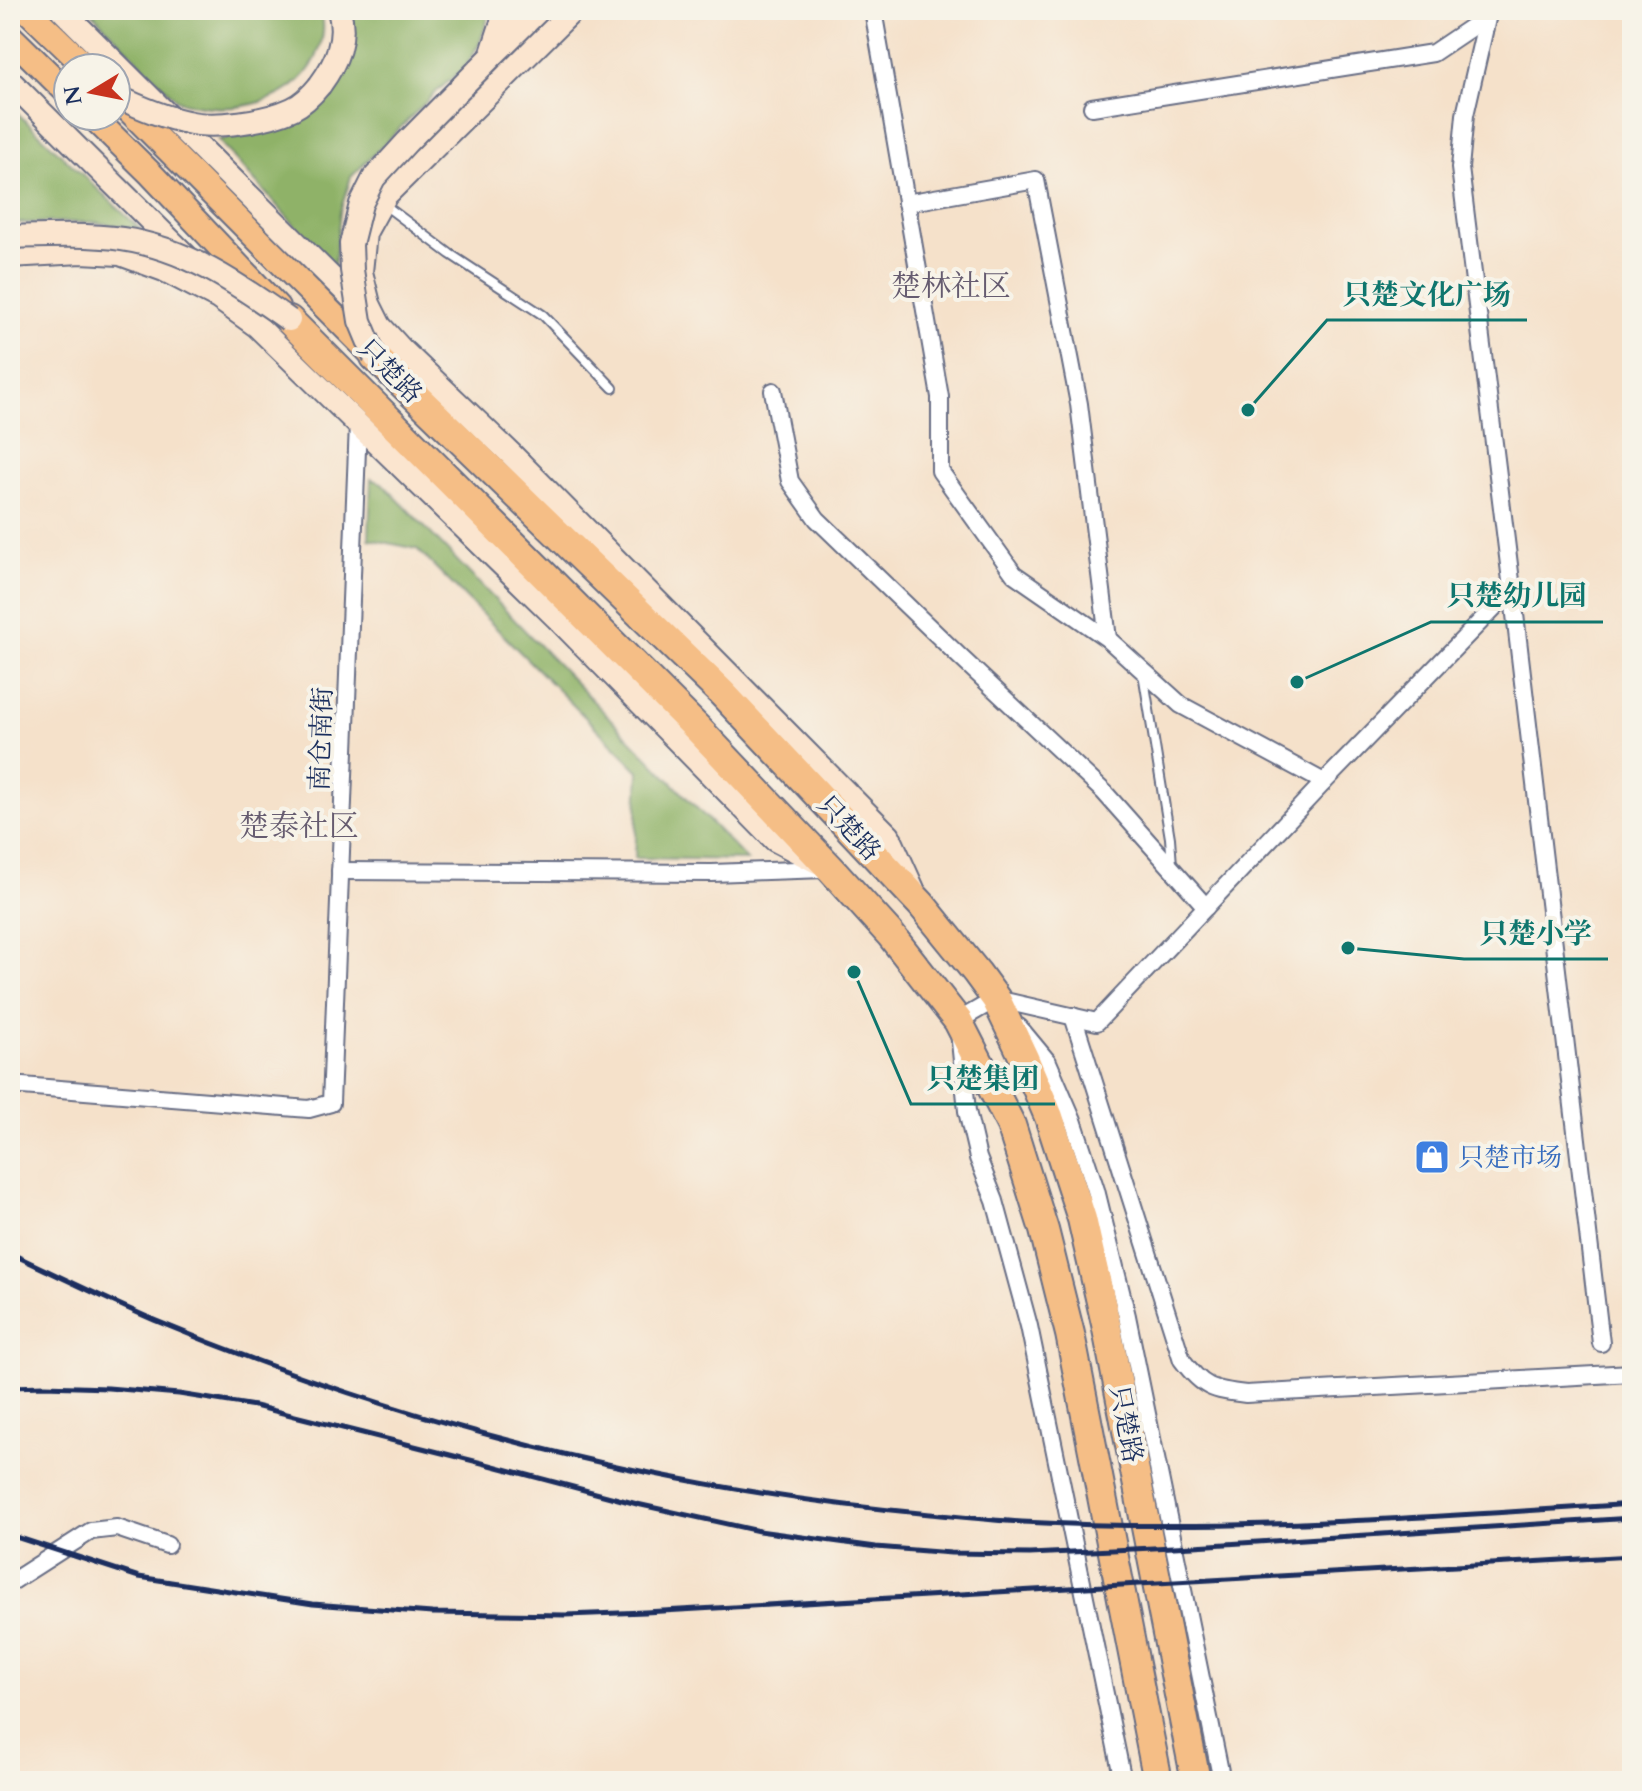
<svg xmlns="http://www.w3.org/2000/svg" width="1642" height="1791" viewBox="0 0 1642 1791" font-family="Cardo,'Noto Serif SC',serif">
<rect width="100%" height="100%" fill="#f7f3e8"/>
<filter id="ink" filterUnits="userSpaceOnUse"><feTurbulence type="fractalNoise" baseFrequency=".0125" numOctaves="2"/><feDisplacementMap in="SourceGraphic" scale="16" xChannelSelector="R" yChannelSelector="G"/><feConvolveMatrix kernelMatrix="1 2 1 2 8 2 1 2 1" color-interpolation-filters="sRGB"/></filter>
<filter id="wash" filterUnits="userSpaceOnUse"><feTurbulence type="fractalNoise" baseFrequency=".006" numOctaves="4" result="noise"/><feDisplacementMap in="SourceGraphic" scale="32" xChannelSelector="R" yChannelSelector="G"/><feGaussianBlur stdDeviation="1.8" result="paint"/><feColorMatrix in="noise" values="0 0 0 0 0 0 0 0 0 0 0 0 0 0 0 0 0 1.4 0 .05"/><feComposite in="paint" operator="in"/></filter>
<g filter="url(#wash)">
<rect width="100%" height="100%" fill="#f5e1ca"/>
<g fill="#8fb268" stroke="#557063" stroke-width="2">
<path d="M89 10H320C325 22 324 34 320 47 303 105 227 118 177 100Z"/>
<path d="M351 10H491L480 42 466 66 435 93 351 177 340 212 334 269 218 140 272 131 291 123 327 97 348 64 353 29Z"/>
<path d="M10 106 140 229 93 222 10 223Z"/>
<path d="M371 479 382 483 747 860 635 858 639 771 417 549 369 539Z"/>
</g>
</g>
<g filter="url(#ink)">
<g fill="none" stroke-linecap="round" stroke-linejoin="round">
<defs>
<g id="lane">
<path d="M382 203 450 254 543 315 613 388"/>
<path d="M1143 673 1170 838 1172 865"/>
</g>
<g id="street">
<path d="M873 10 940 397V471L1014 574 1108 639 1181 705 1324 782"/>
<path d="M1489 10 1465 115 1460 168 1512 589 1601 1343"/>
<path d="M1092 107 1433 53 1488 16"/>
<path d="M906 203 1036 180 1079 404 1108 639"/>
<path d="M773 391 790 481 817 519 958 655 1104 792 1206 907"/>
<path d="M340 871 712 873 826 869"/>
<path d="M1073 1016 1182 1360C1203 1388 1212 1390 1246 1394L1632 1373"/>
<path d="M1019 1027 1048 1062 1073 1120 1096 1190 1127 1316 1222 1781"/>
<path d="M10 1085 309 1109 331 1103 358 424"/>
<path d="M10 1583 91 1531 117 1528 167 1545"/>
<path d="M1123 1781 1029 1326 995 1201 978 1158 967 1111 958 1021 996 999 1097 1022 1324 782 1512 589"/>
</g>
<g id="secondary">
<path d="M62 10 365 311"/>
<path d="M573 10 386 195 365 233 361 272 369 304 380 326 402 350 511 454 889 836 913 889"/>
<path d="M492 53 506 10"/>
<path d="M490 58 539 10"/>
<path d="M10 81 191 261"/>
<path d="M320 85C337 62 347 38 339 10"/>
<path d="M10 256 81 252 120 254 164 270 218 298 257 326 556 617 775 840 817 862"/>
</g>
<g id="primary">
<path d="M27 10 87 68"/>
<path d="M10 36 68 93"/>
<path d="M116 97 375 357"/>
<path d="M92 116 151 174 277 307"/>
</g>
<g id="highway">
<path d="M289 320 698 729 832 870 890 934 958 1021 1011 1125 1044 1230 1070 1334 1158 1781"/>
<path d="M375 357 722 693 921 904 977 973 996 999 1024 1058 1049 1117 1082 1219 1106 1324 1196 1781"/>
</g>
</defs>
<use href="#lane" stroke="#676d84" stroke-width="12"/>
<use href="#street" stroke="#676d84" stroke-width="20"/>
<use href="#secondary" stroke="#676d84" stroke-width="26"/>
<use href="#primary" stroke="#676d84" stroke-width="28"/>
<use href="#highway" stroke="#676d84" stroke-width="32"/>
<use href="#lane" stroke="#fff" stroke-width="8"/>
<use href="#street" stroke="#fff" stroke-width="16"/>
<use href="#secondary" stroke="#fbe5cf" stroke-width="22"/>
<use href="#primary" stroke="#f5be86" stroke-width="24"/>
<use href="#highway" stroke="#f5be86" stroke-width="28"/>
<g stroke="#1b2f5e" stroke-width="5">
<path d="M10 1253C58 1276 106 1299 154 1320 401 1423 663 1490 930 1514 961 1517 991 1520 1022 1522 1226 1533 1429 1517 1632 1504"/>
<path d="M10 1387 45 1386 108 1388 179 1394 255 1406 486 1464 637 1504 759 1531 876 1547 951 1553 1030 1554 1194 1546 1632 1518"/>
<path d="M10 1535 139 1577 313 1604 432 1613 566 1615 645 1612 1632 1556"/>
</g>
<defs>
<g id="secondary-bridge">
<path d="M116 96C139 107 162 117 187 122 214 129 266 121 292 109 303 104 312 95 320 85"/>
<path d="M10 237C47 236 85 234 122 239 186 248 238 284 289 320"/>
<path d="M375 357 360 321 352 270 351 244 361 204 374 178 407 142 490 58"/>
</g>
</defs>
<use href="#secondary-bridge" stroke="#676d84" stroke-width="26" stroke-linecap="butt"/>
<use href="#secondary-bridge" stroke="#fbe5cf" stroke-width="22"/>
</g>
</g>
<defs>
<symbol id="shop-square" viewBox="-11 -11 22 22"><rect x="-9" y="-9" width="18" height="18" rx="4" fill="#3f7fe0" stroke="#f7f3e8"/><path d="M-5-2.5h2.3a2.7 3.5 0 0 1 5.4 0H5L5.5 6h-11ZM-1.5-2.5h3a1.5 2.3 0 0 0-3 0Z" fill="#fff"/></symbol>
</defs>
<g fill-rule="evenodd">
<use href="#shop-square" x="1412" y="1137" width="40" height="40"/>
</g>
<g text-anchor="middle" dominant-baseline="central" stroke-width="8" stroke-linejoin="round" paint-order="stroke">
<g font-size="26" fill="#1b2f5e" stroke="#f7f3e8">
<text transform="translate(390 371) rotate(45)">只楚路</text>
<text transform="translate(321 739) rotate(-88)">南仓南街</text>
<text transform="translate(849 828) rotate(47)">只楚路</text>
<text transform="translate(1126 1424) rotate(79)">只楚路</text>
</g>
<g font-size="26" fill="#366cbe" stroke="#f7f3e8" text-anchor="start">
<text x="1458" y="1157">只楚市场</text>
</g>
<g font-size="30" fill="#665c70" stroke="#f7f3e8">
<text x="951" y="286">楚林社区</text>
<text x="299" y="826">楚泰社区</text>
</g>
</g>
<path fill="none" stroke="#0f766e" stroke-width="3" d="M1248 410L1327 320H1527M1297 682L1431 622H1603M1348 948L1464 959H1608M854 972L911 1104H1055"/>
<g fill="#0f766e" stroke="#f7f3e8" stroke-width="3">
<circle cx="1248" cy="410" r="8"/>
<circle cx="1297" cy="682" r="8"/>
<circle cx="1348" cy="948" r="8"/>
<circle cx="854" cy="972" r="8"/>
</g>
<g font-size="28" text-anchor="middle" font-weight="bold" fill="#0f766e" stroke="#f7f3e8" stroke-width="8" stroke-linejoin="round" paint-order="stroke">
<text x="1427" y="304">只楚文化广场</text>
<text x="1517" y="605">只楚幼儿园</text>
<text x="1536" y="943">只楚小学</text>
<text x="983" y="1088">只楚集团</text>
</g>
<rect width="1642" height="1791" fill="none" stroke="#f7f3e8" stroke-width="40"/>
<g transform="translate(92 92) rotate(260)"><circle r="38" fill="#f7f3e8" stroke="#9fa5b1" stroke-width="2"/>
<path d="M0-6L14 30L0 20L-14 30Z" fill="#c8321e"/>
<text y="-12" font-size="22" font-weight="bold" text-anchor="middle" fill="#1b2f5e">N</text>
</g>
</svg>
